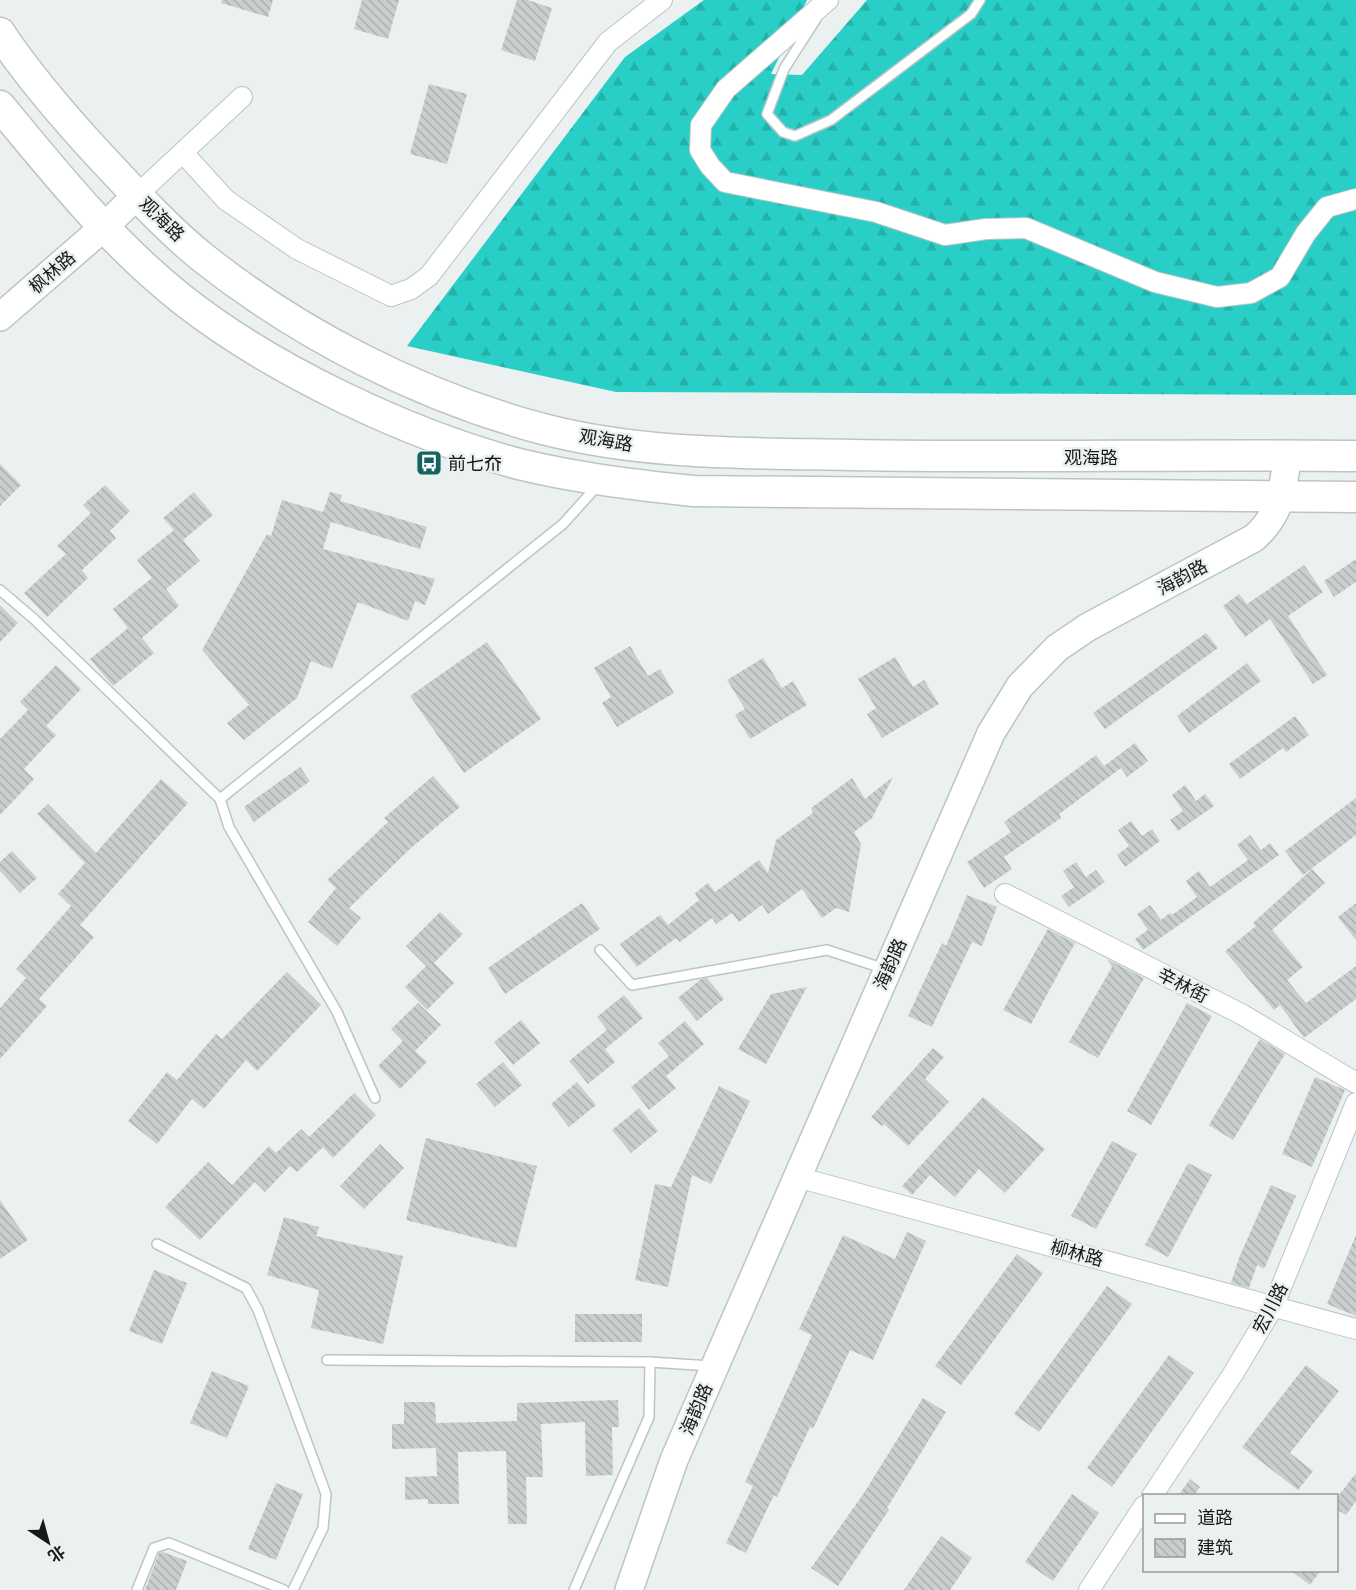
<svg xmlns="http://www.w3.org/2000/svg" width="1356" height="1590" viewBox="0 0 1356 1590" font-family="Merriweather,'Noto Sans SC',serif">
<defs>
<pattern id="forest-firs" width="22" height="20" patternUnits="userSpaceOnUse" patternTransform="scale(1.5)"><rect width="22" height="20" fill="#29cfc7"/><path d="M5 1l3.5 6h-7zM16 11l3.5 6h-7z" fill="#24b1aa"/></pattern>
<pattern id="building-back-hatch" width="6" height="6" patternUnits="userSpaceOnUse" patternTransform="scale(1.5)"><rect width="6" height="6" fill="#c8cfce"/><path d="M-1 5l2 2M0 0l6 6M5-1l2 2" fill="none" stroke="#abb1b0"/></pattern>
</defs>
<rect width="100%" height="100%" fill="#eaf1f0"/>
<path fill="url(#forest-firs)" d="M704 0H807L771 74 802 75 867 0H1356V395L616 392 407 346 625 57Z"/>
<g fill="url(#building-back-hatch)">
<path d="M222 0H273L268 17 221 3Z"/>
<path d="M362 0H399L388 39 354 29Z"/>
<path d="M517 0H528L552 8 535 61 501 50Z"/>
<path d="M429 84 467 94 447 164 410 154Z"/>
<path d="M0 464 21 485 0 506Z"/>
<path d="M105 485 130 511 110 531 116 538 82 570 88 578 47 617 24 593 66 554 57 546 91 513 83 505Z"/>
<path d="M194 492 213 515 183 540 200 561 166 589 179 606 142 638 154 653 113 686 90 659 128 628 113 609 152 578 137 560 174 530 163 518Z"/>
<path d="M330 492 342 495 340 501 427 527 420 549 331 522 323 549 435 579 425 605 415 601 408 621 358 602 332 669 311 661 297 698 244 740 227 723 249 705 202 650 267 534 271 536 282 500 323 512Z"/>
<path d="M1356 559V582L1334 597 1324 581Z"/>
<path d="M1304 565 1323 592 1288 616 1327 675 1313 684 1270 619 1245 637 1223 606 1239 594 1247 604Z"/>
<path d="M0 605 18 623 0 642Z"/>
<path d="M1206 633 1218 648 1105 729 1093 713Z"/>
<path d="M487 642 541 719 464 773 410 696Z"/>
<path d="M630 646 648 676 660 669 674 693 617 727 602 703 611 697 594 668Z"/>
<path d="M895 657 913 687 924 680 939 704 882 738 867 714 876 708 858 679Z"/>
<path d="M763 658 782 688 793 681 807 705 750 739 735 715 745 709 727 680Z"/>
<path d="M1247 663 1261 681 1189 733 1177 716Z"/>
<path d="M56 665 81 689 46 726 56 735 24 769 34 779 0 815V739L28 710 20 702Z"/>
<path d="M1295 716 1309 735 1286 752 1283 748 1240 779 1229 764Z"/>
<path d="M1135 743 1148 761 1127 777 1121 768 1059 814 1061 818 1004 857 1012 869 984 888 967 862 1011 832 1004 822 1096 755 1104 766Z"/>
<path d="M300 767 310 781 254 822 244 807Z"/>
<path d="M433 776 460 807 411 848 349 908 361 918 337 946 308 922 336 888 327 880 388 822 384 818Z"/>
<path d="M893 777 872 818 854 832 861 844 849 912 836 908 822 918 802 889 768 914 762 905 739 922 732 913 716 924 712 918 680 942 676 938 637 967 620 944 660 915 668 925 699 900 695 893 708 883 715 892 759 860 768 873 776 840 813 813 811 808 852 778 865 799Z"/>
<path d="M161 779 188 803 80 925 94 937 39 999 47 1006 0 1059V1008L26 978 16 969 71 906 58 894 85 863 37 814 48 804 96 853Z"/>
<path d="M1185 785 1196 801 1205 794 1214 806 1178 831 1170 820 1183 811 1172 795Z"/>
<path d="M1356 798V835L1303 875 1285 851Z"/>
<path d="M1131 821 1142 836 1152 829 1160 841 1125 867 1117 855 1129 846 1118 830Z"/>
<path d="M1250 835 1261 850 1270 843 1279 855 1143 950 1135 939 1148 930 1137 914 1150 905 1161 920 1170 913 1172 915 1197 897 1186 881 1199 871 1210 887 1248 860 1237 845Z"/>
<path d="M12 851 37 878 20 893 0 871V862Z"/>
<path d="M1076 862 1086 877 1096 870 1105 882 1069 907 1061 896 1074 887 1063 871Z"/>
<path d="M1312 869 1325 883 1272 930 1303 967 1287 980 1306 1003 1356 966V999L1304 1038 1280 1005 1274 1010 1225 951 1256 926 1253 923Z"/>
<path d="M967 895 997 907 982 946 972 942 932 1027 908 1016 942 943 946 946Z"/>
<path d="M582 903 600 929 505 994 488 968Z"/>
<path d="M1356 903V940L1338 917Z"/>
<path d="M440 912 463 934 434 963 454 983 427 1010 405 987 426 966 406 946Z"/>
<path d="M1048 929 1075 943 1031 1024 1003 1010Z"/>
<path d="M1107 959 1144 978 1098 1058 1069 1042 1112 967Z"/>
<path d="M287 972 321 1005 257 1071 246 1060 204 1109 192 1099 157 1144 128 1121 167 1072 177 1080 216 1034 222 1039Z"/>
<path d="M707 978 724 999 697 1021 678 998 701 979Z"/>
<path d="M807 987 766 1064 738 1049 771 994Z"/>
<path d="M624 995 643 1018 605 1049 615 1062 588 1084 569 1061 607 1030 597 1017Z"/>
<path d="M418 1003 441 1025 415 1051 427 1062 400 1089 378 1066 403 1041 391 1029Z"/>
<path d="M1187 1003 1212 1016 1151 1125 1127 1111Z"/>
<path d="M521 1020 540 1043 513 1065 494 1042Z"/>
<path d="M685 1021 704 1044 666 1076 676 1088 649 1110 631 1087 669 1056 658 1043Z"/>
<path d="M1260 1039 1285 1054 1233 1140 1209 1125Z"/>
<path d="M933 1048 944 1057 925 1079 949 1102 908 1146 884 1124 882 1126 871 1117Z"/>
<path d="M503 1062 522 1085 495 1107 476 1084Z"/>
<path d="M1315 1077 1345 1090 1312 1167 1282 1154Z"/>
<path d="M577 1082 596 1105 569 1127 551 1104Z"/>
<path d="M719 1086 750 1101 711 1184 692 1175 668 1287 635 1280 655 1184 671 1187Z"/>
<path d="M354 1093 376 1115 333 1158 323 1147 297 1172 290 1166 265 1192 255 1182 200 1240 165 1207 208 1162 232 1185 269 1146 276 1153 301 1129 309 1137Z"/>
<path d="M983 1097 1045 1149 1005 1193 979 1169 955 1197 930 1175 912 1195 902 1186Z"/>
<path d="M639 1108 658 1131 631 1153 612 1130Z"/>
<path d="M426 1138 537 1166 516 1248 406 1220Z"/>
<path d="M1112 1141 1137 1154 1096 1229 1071 1216Z"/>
<path d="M380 1144 404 1168 364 1209 340 1186Z"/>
<path d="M1188 1163 1212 1175 1168 1257 1145 1245Z"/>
<path d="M1271 1185 1296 1196 1264 1269 1257 1265 1249 1288 1231 1283 1239 1258Z"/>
<path d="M0 1200 28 1240 0 1259Z"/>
<path d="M284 1217 319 1227 316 1236 403 1256 383 1344 311 1328 319 1290 267 1275Z"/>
<path d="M907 1232 926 1241 873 1360 850 1350 813 1429 810 1427 777 1497 774 1495 746 1553 726 1543 753 1486 745 1482 812 1335 799 1329 843 1235 895 1259Z"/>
<path d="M1356 1235V1316L1327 1304Z"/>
<path d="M1017 1254 1043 1273 961 1385 935 1366Z"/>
<path d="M154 1270 187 1283 162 1344 129 1331Z"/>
<path d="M1107 1286 1132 1304 1039 1432 1014 1414Z"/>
<rect x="575" y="1314" width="67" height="28"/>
<path d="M1169 1355 1194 1373 1112 1487 1087 1468Z"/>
<path d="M1306 1365 1339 1391 1290 1453 1313 1471 1298 1490 1242 1447Z"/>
<path d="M212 1371 249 1386 227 1438 190 1423Z"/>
<path d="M923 1398 946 1412 887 1508 889 1510 838 1586 811 1568 864 1493Z"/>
<path d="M618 1400 619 1427H612L613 1475 586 1476 585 1422 541 1424 543 1477H526L527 1524H508L506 1451 458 1452 459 1504H428V1499L405 1500V1477L437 1476 436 1448 392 1449V1424H404V1402H435L436 1423 517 1421V1403Z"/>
<path d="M1356 1473V1501L1346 1515 1336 1509V1499Z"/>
<path d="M1190 1479 1200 1487 1194 1496H1178Z"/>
<path d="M276 1483 303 1494 276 1560 248 1549Z"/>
<path d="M1072 1494 1099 1513 1053 1581 1025 1562Z"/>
<path d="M941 1536 972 1558 950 1590H904Z"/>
<path d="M163 1552 187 1561 176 1590H145L159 1553Z"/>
<path d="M1290 1570H1321L1310 1585Z"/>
</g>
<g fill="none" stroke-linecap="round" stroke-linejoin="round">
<defs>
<g id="lane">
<path d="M816 19 784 69 767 114 783 132 795 136 831 120 971 14 980 0"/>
<path d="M0 590 34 619 220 799"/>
<path d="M600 950 632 985 827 950 885 969"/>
<path d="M375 1098 337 1012 229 827 220 799 563 524 599 484"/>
<path d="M157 1244 246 1288 258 1310 326 1494 323 1528 293 1590"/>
<path d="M327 1360 650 1362 711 1366"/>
<path d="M137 1590 154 1548 169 1543 284 1590"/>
<path d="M574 1590 649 1417 650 1362"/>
</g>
<g id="street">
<path d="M828 0 726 89 701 125 700 150 710 166 725 182 876 212 945 235 986 229 1026 228 1155 282 1217 297 1251 293 1280 277 1306 233 1327 207 1356 199"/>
<path d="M184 154 226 200 297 249 391 296 411 289 429 276 608 42 662 0"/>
<path d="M137 195 242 97"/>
<path d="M1005 894 1243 1015 1356 1083"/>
<path d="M797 1177 1356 1329"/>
<path d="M1152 1496 1233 1374 1273 1307 1356 1103"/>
<path d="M1089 1590 1144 1506"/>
</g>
<g id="secondary">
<path d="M0 317 104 227 137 195"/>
<path d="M629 1590 674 1460 991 733 1020 686 1057 648 1088 627 1254 538C1282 513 1282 490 1288 455"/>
</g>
<g id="primary">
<path d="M0 33C29 77 64 117 100 156 132 190 165 227 202 257 300 335 422 397 543 429 643 455 748 453 851 455 1019 458 1188 454 1356 456"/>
<path d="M0 106C56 174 113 245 183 300 272 370 409 435 519 464 576 478 635 485 693 491L1356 497"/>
</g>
</defs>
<use href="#lane" stroke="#bec4c4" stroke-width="12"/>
<use href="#street" stroke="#bec4c4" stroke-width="22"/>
<use href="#secondary" stroke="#bec4c4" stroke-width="30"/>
<use href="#primary" stroke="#bec4c4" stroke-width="33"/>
<use href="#lane" stroke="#fff" stroke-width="9"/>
<use href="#street" stroke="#fff" stroke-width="20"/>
<use href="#secondary" stroke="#fff" stroke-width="27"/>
<use href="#primary" stroke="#fff" stroke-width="30"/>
</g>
<defs>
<symbol id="bus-square" viewBox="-11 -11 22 22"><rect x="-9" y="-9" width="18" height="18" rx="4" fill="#15635f" stroke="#eaf1f0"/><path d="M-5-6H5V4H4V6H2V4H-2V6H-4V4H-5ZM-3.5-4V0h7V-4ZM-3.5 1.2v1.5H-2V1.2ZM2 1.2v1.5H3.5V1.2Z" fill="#fff"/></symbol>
</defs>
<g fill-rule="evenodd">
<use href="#bus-square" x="414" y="448" width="30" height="30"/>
</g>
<g text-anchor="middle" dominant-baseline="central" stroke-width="5" stroke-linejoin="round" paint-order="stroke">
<g font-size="18" fill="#171919" stroke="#eaf1f0">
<text transform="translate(162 219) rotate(44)">观海路</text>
<text transform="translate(52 272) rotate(-41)">枫林路</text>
<text transform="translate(606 440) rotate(10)">观海路</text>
<text x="1091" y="457">观海路</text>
<text transform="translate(1182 577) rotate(-28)">海韵路</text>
<text transform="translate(890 964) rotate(-66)">海韵路</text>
<text transform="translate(1183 985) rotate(27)">辛林街</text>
<text transform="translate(1077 1253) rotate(15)">柳林路</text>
<text transform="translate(1270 1308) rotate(-63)">宏川路</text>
<text transform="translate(696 1409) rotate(-67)">海韵路</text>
</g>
<g font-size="18" fill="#171919" stroke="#eaf1f0" text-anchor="start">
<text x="448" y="463">前七夼</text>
</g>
</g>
<rect x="1143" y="1494" width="195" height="78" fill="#eaf1f0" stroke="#969b9a" stroke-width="1.5"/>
<rect x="1155" y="1514" width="30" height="9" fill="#ffffff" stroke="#969b9a" stroke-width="1.5"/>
<text x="1197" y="1524" font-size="18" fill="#171919">道路</text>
<rect x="1155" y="1539" width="30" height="18" fill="url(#building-back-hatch)" stroke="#969b9a" stroke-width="1.5"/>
<text x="1197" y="1554" font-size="18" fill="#171919">建筑</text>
<g transform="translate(48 1542) rotate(144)" stroke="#eaf1f0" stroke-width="4.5" paint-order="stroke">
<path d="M0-4.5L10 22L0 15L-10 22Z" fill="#171919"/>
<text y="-9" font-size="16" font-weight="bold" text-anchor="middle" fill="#171919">北</text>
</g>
</svg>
